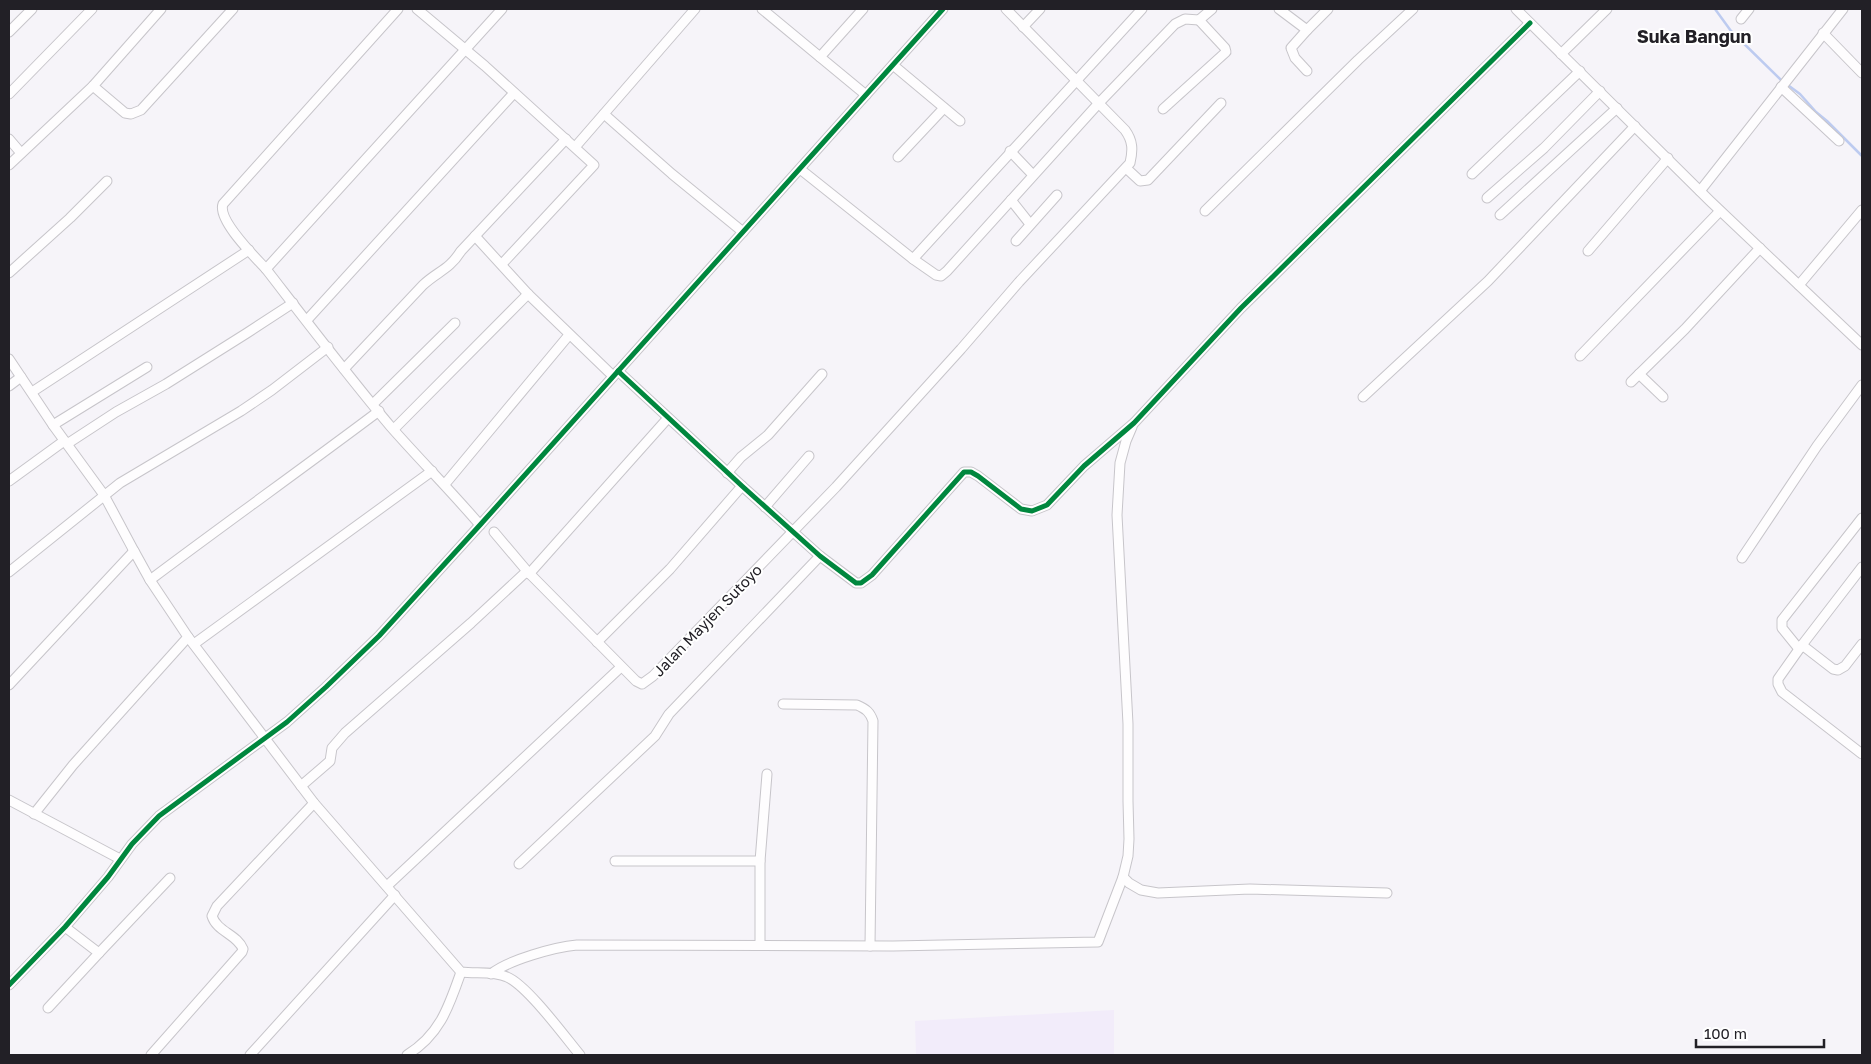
<svg xmlns="http://www.w3.org/2000/svg" width="1871" height="1064" viewBox="0 0 1871 1064" font-family="'Golos Text',sans-serif">
<rect width="100%" height="100%" fill="#f6f4f9"/>
<path fill="#f2ecfa" d="M1114 1010V1055H916L915 1021Z"/>
<g fill="none" stroke-linecap="round" stroke-linejoin="round">
<path stroke="#bdcbf0" stroke-width="2.5" d="M1715 9 1731 31 1781 80 1800 94 1816 112 1827 121 1862 156"/>
<defs>
<g id="minor">
<path d="M398 9 223 204C217 220 255 257 266 269L502 9"/>
<path d="M417 9 485 66 594 165 502 264"/>
<path d="M762 9 820 57"/>
<path d="M863 9 820 57 866 95"/>
<path d="M1279 9 1307 30 1328 9"/>
<path d="M1516 9 1710 201 1862 345"/>
<path d="M1741 19 1749 9"/>
<path d="M1023 27 1040 9"/>
<path d="M9 32 32 9"/>
<path d="M1823 33 1862 73"/>
<path d="M1561 54 1607 9"/>
<path d="M893 65 960 121"/>
<path d="M1307 71 1295 58 1291 48 1307 30"/>
<path d="M93 86 125 113 131 114 141 110 233 9"/>
<path d="M1781 87 1839 141"/>
<path d="M9 94 92 9"/>
<path d="M1163 109 1226 52 1225 48 1199 20"/>
<path d="M604 114 672 174 743 232"/>
<path d="M9 139 21 153"/>
<path d="M576 146 695 9"/>
<path d="M1010 151 1033 175"/>
<path d="M898 157 944 108"/>
<path d="M9 165 93 86 161 9"/>
<path d="M1126 168 1140 181 1148 180 1221 103"/>
<path d="M800 169 913 259 936 275 941 276 947 271 1098 104 1175 24 1185 19 1199 20 1212 9"/>
<path d="M1472 174 1580 71"/>
<path d="M1700 191 1843 9"/>
<path d="M1487 198 1544 148 1600 91"/>
<path d="M1011 200 1030 224"/>
<path d="M1205 211 1358 60 1413 9"/>
<path d="M1500 215 1617 108"/>
<path d="M475 236 528 294 613 376"/>
<path d="M1016 241 1057 195"/>
<path d="M1588 251 1668 158"/>
<path d="M913 259 1142 9"/>
<path d="M266 269C307 322 348 376 391 427 420 460 452 492 480 525"/>
<path d="M9 273 70 218 107 181"/>
<path d="M1799 285 1862 210"/>
<path d="M307 320 514 93"/>
<path d="M1580 356 1720 211"/>
<path d="M9 359 53 425 104 495 134 551"/>
<path d="M344 369 423 285C438 271 449 270 461 251L566 139"/>
<path d="M618 371 742 486 820 556 856 583H861L872 575 964 472H971L978 476 1021 509 1032 511 1047 505 1084 466 1134 423 1241 308 1530 23"/>
<path d="M1639 374 1663 397"/>
<path d="M1631 382 1685 329 1760 248"/>
<path d="M9 386 21 377"/>
<path d="M32 392 249 250"/>
<path d="M1363 397 1488 281 1635 126"/>
<path d="M373 404 455 323"/>
<path d="M53 425 147 367"/>
<path d="M394 429 528 294"/>
<path d="M67 444 116 412 166 384 247 333 293 303"/>
<path d="M727 473 741 457 768 435 822 374"/>
<path d="M9 481 64 441"/>
<path d="M445 484 569 335"/>
<path d="M765 507 809 456"/>
<path d="M494 532 527 571 636 681 642 684 653 676 836 487 961 349 1019 282 1130 163C1133 150 1133 141 1125 130L1006 9"/>
<path d="M1742 558 1817 446 1862 385"/>
<path d="M1862 567 1802 645 1778 679V684L1782 692 1862 754"/>
<path d="M9 572 120 483 241 411 272 390 328 347"/>
<path d="M529 574 668 418"/>
<path d="M150 580C226 523 303 468 379 411"/>
<path d="M188 637 314 803 461 972C475 974 494 971 507 977 527 985 565 1037 580 1055"/>
<path d="M597 642 670 569 742 486"/>
<path d="M194 644 432 471"/>
<path d="M1802 645 1833 669 1838 670 1845 666 1862 644"/>
<path d="M1799 649 1782 628V620L1862 518"/>
<path d="M9 685 134 551 150 580 188 637 73 765 34 814"/>
<path d="M783 704 857 705C866 709 870 712 873 721L870 946"/>
<path d="M301 786 330 761 332 748 345 733 471 623 527 571"/>
<path d="M9 800 120 859"/>
<path d="M615 861H760"/>
<path d="M519 864 655 736 669 714 820 556"/>
<path d="M1123 877 1129 883 1141 890 1158 893 1250 889 1387 893"/>
<path d="M387 886 621 667"/>
<path d="M760 945V861L767 774"/>
<path d="M99 953 170 878"/>
<path d="M491 974C508 960 555 947 577 945L893 946 1098 942 1123 877 1128 856 1129 839 1128 801V724L1117 515 1120 463 1126 441 1132 427"/>
<path d="M9 985 65 927 108 877 132 844 159 816 287 722 326 687 379 636 480 525 943 9"/>
<path d="M48 1008 99 953 65 927"/>
<path d="M151 1055 242 952 243 949C237 934 217 932 212 916L217 906 314 803"/>
<path d="M250 1055 395 895"/>
<path d="M407 1055C440 1035 449 1006 461 972"/>
</g>
</defs>
<use href="#minor" stroke="#c7c5ca" stroke-width="11"/>
<use href="#minor" stroke="#fefdfe" stroke-width="9"/>
<defs>
<g id="cycleway">
<path d="M618 371 742 486 820 556 856 583H861L872 575 964 472H971L978 476 1021 509 1032 511 1047 505 1084 466 1134 423 1241 308 1530 23"/>
<path d="M9 985 65 927 108 877 132 844 159 816 287 722 326 687 379 636 480 525 943 9"/>
</g>
</defs>
<use href="#cycleway" stroke="#fff" stroke-width="8"/>
<use href="#cycleway" stroke="#00873e" stroke-width="5"/>
</g>
<g text-anchor="middle" dominant-baseline="central" stroke-width="4" stroke-linejoin="round" paint-order="stroke">
<g font-size="15" fill="#222026" stroke="#fff">
<text transform="translate(707 620) rotate(-46)">Jalan Mayjen Sutoyo</text>
</g>
<g font-size="18" font-weight="bold" fill="#222026" stroke="#fff">
<text x="1694" y="36">Suka Bangun</text>
</g>
</g>
<rect width="1871" height="1064" fill="none" stroke="#222026" stroke-width="20"/>
<path d="M1696 1039v8h128v-8" fill="none" stroke="#222026" stroke-width="2.5"/>
<text x="1704" y="1039" font-size="15" fill="#222026" stroke="#ffffff" stroke-width="4" paint-order="stroke">100 m</text>
</svg>
